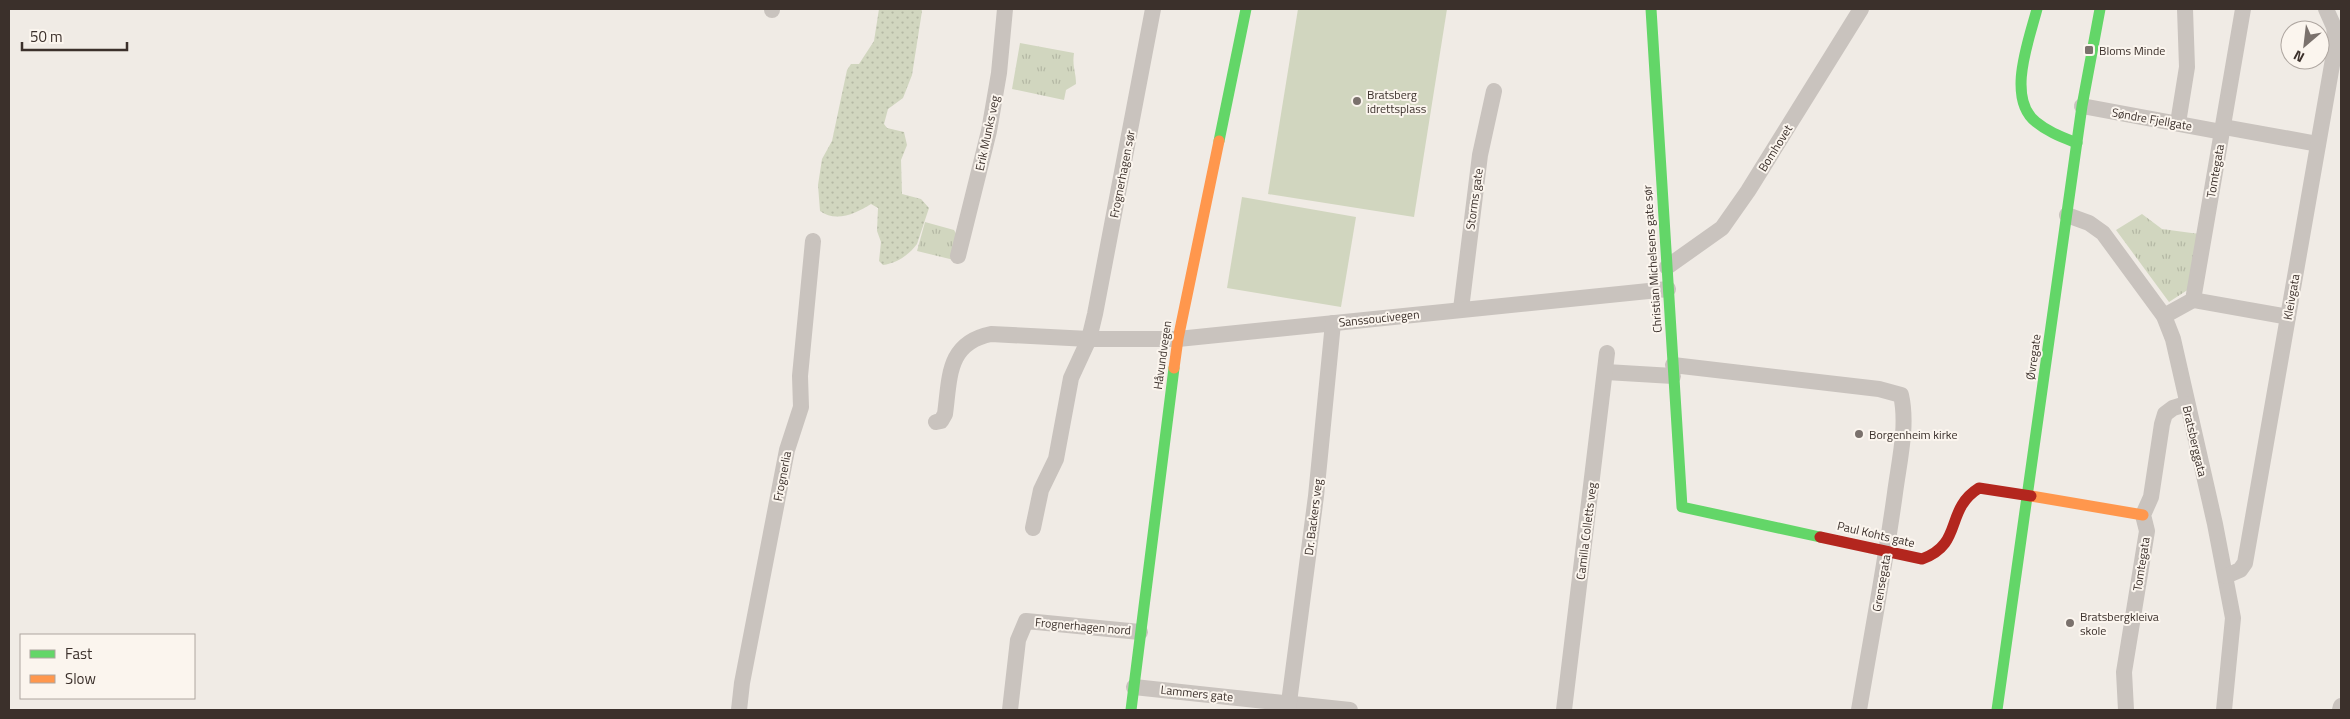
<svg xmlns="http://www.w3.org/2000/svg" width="2350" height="719" viewBox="0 0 2350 719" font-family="'Titillium Web',sans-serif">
<defs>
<pattern id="grass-dots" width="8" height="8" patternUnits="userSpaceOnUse" patternTransform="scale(1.25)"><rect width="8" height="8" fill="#d1d6bf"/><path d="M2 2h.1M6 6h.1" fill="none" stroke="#b4b8a4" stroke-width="1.8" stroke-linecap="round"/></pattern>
<pattern id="park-tufts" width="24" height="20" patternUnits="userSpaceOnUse" patternTransform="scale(1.25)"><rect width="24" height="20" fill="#d1d6bf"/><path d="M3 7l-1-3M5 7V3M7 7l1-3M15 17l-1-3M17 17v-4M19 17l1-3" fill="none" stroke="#b4b8a4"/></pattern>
</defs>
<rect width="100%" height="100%" fill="#f0ebe5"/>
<path fill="url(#grass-dots)" d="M879 9H921L922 11 912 75 903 98 888 109 884 124 887 128 904 132 907 145 901 160 902 194 921 199 929 208 917 244C909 255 897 263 883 265L879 261 881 242 877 231 878 208 871 204C857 213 836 223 820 211L818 185 822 159 832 141 847 70 851 64H859L874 41Z"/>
<g fill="url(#park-tufts)">
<path d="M1020 43 1074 53C1072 68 1076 71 1076 84L1066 90 1064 100 1012 89Z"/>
<path d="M2142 214 2162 229 2199 234 2189 289 2169 302 2116 230Z"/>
<path d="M925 222 954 230 958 237 954 260 917 251Z"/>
</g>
<g fill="#d1d6bf">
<path d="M1298 9H1447L1414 217 1268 194Z"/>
<path d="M1242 197 1356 217 1341 307 1227 288Z"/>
</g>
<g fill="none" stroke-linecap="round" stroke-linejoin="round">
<g stroke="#c9c3be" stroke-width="16">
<path d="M772 10V9"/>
<path d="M2082 106 2222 132"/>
<path d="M2178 123 2187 67 2185 9"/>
<path d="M2224 127 2318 144"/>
<path d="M2067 215 2089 223 2103 233 2164 316 2173 339 2215 524 2233 618 2224 710"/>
<path d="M958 256 989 131 999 73 1005 9"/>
<path d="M1667 267 1722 228 1748 191 1861 9"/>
<path d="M2193 300 2288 317"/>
<path d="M1461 309 1480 155 1494 91"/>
<path d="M2164 316 2193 300 2243 9"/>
<path d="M1673 365 1879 389 1901 395C1908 426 1899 462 1895 493 1885 566 1871 638 1859 710"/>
<path d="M1606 372 1673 376"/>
<path d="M936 422 941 421 945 414C950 377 947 343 991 334L1089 339H1178L1668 289"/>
<path d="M1033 528 1041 490 1056 459 1071 378 1089 339 1095 314 1153 9"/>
<path d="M2226 576 2240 570 2245 563 2336 42 2334 27 2326 9"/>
<path d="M1134 687 1350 710"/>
<path d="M739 710 742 683 787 450 801 407 800 376 813 241"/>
<path d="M1010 710 1018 640 1026 621 1140 632"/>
<path d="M1288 710 1316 496 1333 323"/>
<path d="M1564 710 1607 353"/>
<path d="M2126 710 2124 672 2147 531 2143 515 2151 497 2162 424 2165 414 2173 408 2186 404"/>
<path d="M2340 710 2341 706"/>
</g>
<g stroke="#63d668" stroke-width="11">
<path d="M1651 9 1682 507 1820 537"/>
<path d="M2037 9C2029 40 2006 98 2036 122 2048 132 2062 137 2077 143"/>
<path d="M1219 141 1246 9"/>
<path d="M1131 710 1174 368"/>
<path d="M1997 710 2082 106 2100 9"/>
</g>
<g stroke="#ff974d" stroke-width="11">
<path d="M1174 368 1178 339 1219 141"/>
<path d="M2031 496 2143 515"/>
</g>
<path stroke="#b3261e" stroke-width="11" d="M1820 537 1922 559C1964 544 1944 510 1979 488L2031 496"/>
</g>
<g fill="#7a716c" stroke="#fbf5ee" stroke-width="2">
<rect x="2084" y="45" width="10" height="10" rx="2.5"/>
<circle cx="1357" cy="101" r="5"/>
<circle cx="1859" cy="434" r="5"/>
<circle cx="2070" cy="623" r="5"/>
</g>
<g text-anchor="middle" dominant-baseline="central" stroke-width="4" stroke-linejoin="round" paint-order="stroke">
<g font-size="12" fill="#3b302b" stroke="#fbf5ee" text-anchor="start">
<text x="2099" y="50">Bloms Minde</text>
<text x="1367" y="94">Bratsberg<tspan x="1367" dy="14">idrettsplass</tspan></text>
<text x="1869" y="434">Borgenheim kirke</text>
<text x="2080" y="616">Bratsbergkleiva<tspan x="2080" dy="14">skole</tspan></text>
</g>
<g font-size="12" fill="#3b302b" stroke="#fbf5ee">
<text transform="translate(2152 119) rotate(10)">Søndre Fjellgate</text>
<text transform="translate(987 133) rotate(-78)">Erik Munks veg</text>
<text transform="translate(1775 148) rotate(-58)">Bomhovet</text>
<text transform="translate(2215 171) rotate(-80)">Tomtegata</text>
<text transform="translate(1122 174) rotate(-79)">Frognerhagen sør</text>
<text transform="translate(1474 199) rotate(-82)">Storms gate</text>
<text transform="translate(1652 259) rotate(-94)">Christian Michelsens gate sør</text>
<text transform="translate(2291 297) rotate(-80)">Kleivgata</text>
<text transform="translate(1379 318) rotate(-6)">Sanssoucivegen</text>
<text transform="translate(1162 355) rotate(-82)">Håvundvegen</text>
<text transform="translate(2033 357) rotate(-82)">Øvregate</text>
<text transform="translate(2195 441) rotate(77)">Bratsberggata</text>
<text transform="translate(782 476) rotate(-79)">Frognerlia</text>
<text transform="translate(1313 517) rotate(-83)">Dr. Backers veg</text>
<text transform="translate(1586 531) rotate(-83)">Camilla Colletts veg</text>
<text transform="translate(1876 534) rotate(13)">Paul Kohts gate</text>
<text transform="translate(2141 564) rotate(-81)">Tomtegata</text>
<text transform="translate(1881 583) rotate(-80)">Grensegata</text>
<text transform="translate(1083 626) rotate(5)">Frognerhagen nord</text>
<text transform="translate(1197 693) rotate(6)">Lammers gate</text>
</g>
</g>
<rect width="2350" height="719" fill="none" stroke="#3b302b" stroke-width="20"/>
<rect x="20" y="634" width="175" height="65" fill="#fbf5ee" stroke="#aea6a0"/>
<rect x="30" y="650" width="25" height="8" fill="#63d668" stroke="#aea6a0"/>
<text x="65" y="659" font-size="15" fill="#3b302b">Fast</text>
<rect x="30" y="675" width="25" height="8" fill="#ff974d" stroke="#aea6a0"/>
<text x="65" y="684" font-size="15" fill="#3b302b">Slow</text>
<g transform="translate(2305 45) rotate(208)"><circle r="24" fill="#fbf5ee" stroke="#aea6a0"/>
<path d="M0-4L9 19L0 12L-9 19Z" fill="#7a716c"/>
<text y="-8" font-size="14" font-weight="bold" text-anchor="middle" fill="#3b302b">N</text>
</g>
<path d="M22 42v8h105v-8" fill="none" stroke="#3b302b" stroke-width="2.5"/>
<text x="30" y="42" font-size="15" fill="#3b302b" stroke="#fbf5ee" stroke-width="4" paint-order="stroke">50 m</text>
</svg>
